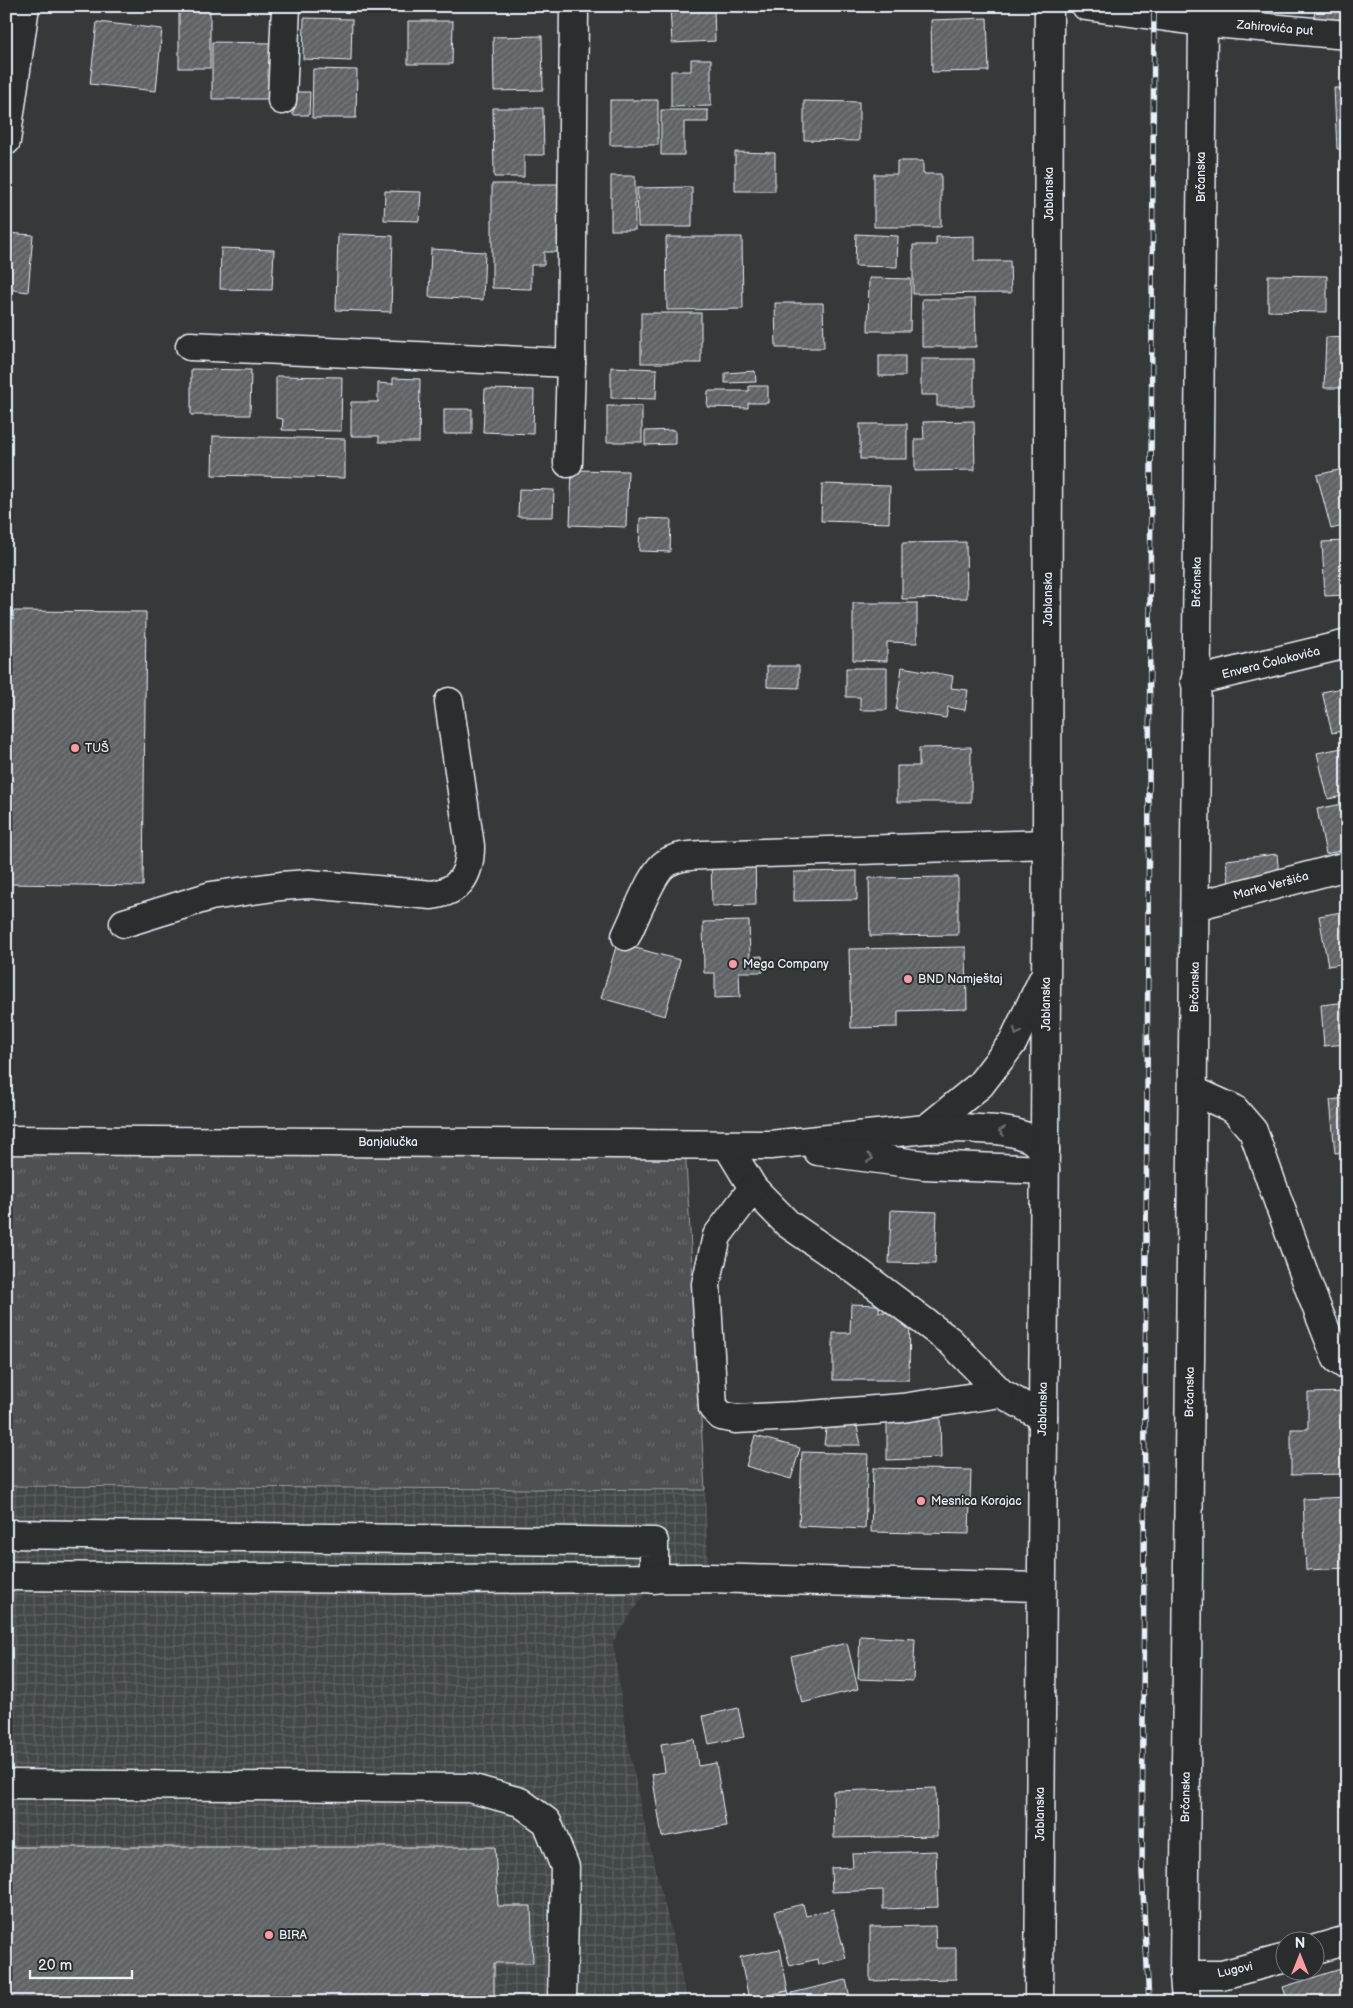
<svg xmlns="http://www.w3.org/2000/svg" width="1353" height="2008" viewBox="0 0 1353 2008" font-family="'Balsamiq Sans',sans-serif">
<defs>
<pattern id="industrial-grid" width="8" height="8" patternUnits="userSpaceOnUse" patternTransform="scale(1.25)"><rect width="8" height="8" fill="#424647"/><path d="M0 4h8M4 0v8" fill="none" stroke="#5d6162"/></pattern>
<pattern id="grass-tufts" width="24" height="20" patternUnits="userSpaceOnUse" patternTransform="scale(1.25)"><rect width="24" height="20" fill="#4d5152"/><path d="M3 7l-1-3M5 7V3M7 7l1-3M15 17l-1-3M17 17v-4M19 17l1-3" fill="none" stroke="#676a6c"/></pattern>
<pattern id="building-hatch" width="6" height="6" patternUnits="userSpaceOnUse" patternTransform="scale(1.25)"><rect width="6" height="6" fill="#5f6365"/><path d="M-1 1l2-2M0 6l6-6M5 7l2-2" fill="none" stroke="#767a7c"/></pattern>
</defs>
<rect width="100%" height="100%" fill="#35393a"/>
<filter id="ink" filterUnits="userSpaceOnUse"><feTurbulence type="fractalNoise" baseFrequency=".02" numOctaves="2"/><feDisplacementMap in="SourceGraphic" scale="10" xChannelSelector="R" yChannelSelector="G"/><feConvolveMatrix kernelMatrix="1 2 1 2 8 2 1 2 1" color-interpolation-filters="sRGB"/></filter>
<g filter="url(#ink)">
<path fill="url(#industrial-grid)" d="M6 1486 705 1490 709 1578 654 1579 613 1642 628 1744 645 1826 679 1962 687 2002H6Z"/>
<path fill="url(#grass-tufts)" stroke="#9aa1a5" d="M6 1140 685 1145 705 1490 6 1486Z"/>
<g fill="url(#building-hatch)" stroke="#e8f1f8">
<path d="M6 6H13L6 42Z"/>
<rect x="179" y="6" width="31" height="62"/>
<path d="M670 6H714L715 41 672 43Z"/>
<path d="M1315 6H1347V22L1314 19Z"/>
<path d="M304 18 352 19 351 61 303 59Z"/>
<path d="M987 18 989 71 932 72 931 20Z"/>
<path d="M408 21H453L452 64H408Z"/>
<path d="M97 22 162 29 156 91 90 84Z"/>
<path d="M542 36 543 90 494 91 493 37Z"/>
<path d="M212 42 272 43V99H212Z"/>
<path d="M691 59H711V106L671 107V71H691Z"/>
<path d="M313 69 357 70 356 118H312Z"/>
<path d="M1334 88H1347V149H1337Z"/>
<path d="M293 92H310L309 115H293Z"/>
<rect x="610" y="100" width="48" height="45"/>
<path d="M804 101 859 102V141L804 140Z"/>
<path d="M493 108H543L544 155H524V177H494Z"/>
<path d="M661 110H708V122H684V155H661Z"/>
<path d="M735 152 775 153V191H735Z"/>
<path d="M897 161H923V174H941V227H874V174H897Z"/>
<rect x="611" y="176" width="24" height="54"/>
<path d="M492 184H565V252H544V265H531V289L492 288Z"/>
<path d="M692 187V227H638L637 188Z"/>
<path d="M385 191 421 192 419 221 384 220Z"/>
<path d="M6 233 33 235 28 292 6 289Z"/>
<path d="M338 234 393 236 391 312 336 310Z"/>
<path d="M856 234 898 236 897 267 855 266Z"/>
<path d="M974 236V261H1010L1011 293 913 294V245H936V237Z"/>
<path d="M666 237H742L743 309 667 310Z"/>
<path d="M221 248 274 250 272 290 220 289Z"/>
<path d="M431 249 485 252 483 300 429 297Z"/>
<path d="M1268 275 1327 276V312L1268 311Z"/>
<path d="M869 278 911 279 910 331H868Z"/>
<path d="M922 299H975L976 347H922Z"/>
<path d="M775 303H823L824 348H776Z"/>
<rect x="641" y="313" width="60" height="50"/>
<path d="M1326 337 1347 338V388H1324Z"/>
<rect x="879" y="356" width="26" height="20"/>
<path d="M921 359H974V406H937V395H921Z"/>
<path d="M611 367 657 369 656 399 611 398Z"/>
<path d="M191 369 251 370 250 415H191Z"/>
<path d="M755 371 756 382 725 383V373Z"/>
<path d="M276 376 342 377 341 431 282 430 283 419 276 418Z"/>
<path d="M393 378 420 379 419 442H379V436H351V402H378V383L393 384Z"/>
<path d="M749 386H768V403H748V408L707 407 708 391H749Z"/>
<path d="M485 389 534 390 533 434 483 432Z"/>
<path d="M1341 404H1347V460H1343Z"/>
<rect x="607" y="406" width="35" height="36"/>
<rect x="444" y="409" width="28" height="25"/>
<path d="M974 421 975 470 915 471V439H924L923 422Z"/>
<rect x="860" y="424" width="47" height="35"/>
<path d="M675 430V444L645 445V431Z"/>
<path d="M213 436 345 439V478L212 475Z"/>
<path d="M1347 468V525L1331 529 1317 475Z"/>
<path d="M572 470 628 471 626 527 570 525Z"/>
<path d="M822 484 890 486 889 523 821 521Z"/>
<path d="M519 489 554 490 553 517H518Z"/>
<path d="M640 518 671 519 670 552 639 551Z"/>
<path d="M1347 541V595L1325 596 1322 542Z"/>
<path d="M966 542 967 598 902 599V543Z"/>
<path d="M853 603H917V643L887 642V661L853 660Z"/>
<path d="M13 611 146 612 143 886 10 884 11 854H6V642H13Z"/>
<path d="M767 666H799V688L767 687Z"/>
<path d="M902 667 953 676 951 688 968 690 965 710 948 707 946 718 896 710Z"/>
<path d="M846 668H887V710H860V697H846Z"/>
<path d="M1347 687V730L1332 733 1322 692Z"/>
<path d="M971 747V802H897V766H919V748Z"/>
<path d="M1347 747V795L1328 799 1317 753Z"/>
<path d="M1347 803V849L1326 854 1317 809Z"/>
<path d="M755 854 756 905 712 906 711 855Z"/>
<path d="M1277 854 1279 877 1229 883 1226 860Z"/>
<path d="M857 871V900L794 901V872Z"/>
<path d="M958 877V935L870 936 869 878Z"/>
<path d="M1347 911V963L1328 966 1319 916Z"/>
<path d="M749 921 750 957 762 956 763 972H739L740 997 715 998V973H704L703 922Z"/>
<path d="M617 943 680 960 665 1016 601 998Z"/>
<path d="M966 947 967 1009 898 1011V1027L851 1028 849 949Z"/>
<path d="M1347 1002V1044L1324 1046 1321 1005Z"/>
<path d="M1347 1098V1152L1335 1153 1330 1100Z"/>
<path d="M891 1210 937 1212 935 1264 889 1263Z"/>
<path d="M851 1304 879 1305V1312H910L909 1380H833V1333H850Z"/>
<path d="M1347 1392V1474L1291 1475V1429H1308V1393Z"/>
<path d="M940 1418 941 1458 887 1460V1420Z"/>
<path d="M827 1421 856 1422 861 1445H824Z"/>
<path d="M755 1436 800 1448 791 1479 746 1466Z"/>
<path d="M802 1452 868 1454 865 1529 799 1526Z"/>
<path d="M873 1468 971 1470 969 1534 871 1532Z"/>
<path d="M1347 1497V1568L1306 1570 1303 1499Z"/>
<path d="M860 1636 915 1639 913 1681 858 1679Z"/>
<path d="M847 1643 858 1689 802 1703 791 1656Z"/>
<path d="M738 1708 744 1737 709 1744 703 1716Z"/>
<path d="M694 1739 698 1766 716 1763 726 1826 662 1837 652 1774 665 1772 661 1744Z"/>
<path d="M936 1788 937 1836 834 1838 833 1791Z"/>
<path d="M6 1847H495L498 1906H531L533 1963H494V2002H6Z"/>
<path d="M936 1851 938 1907 883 1909V1890L832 1892 831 1868 853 1867 852 1854Z"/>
<path d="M803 1904 806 1916 833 1909 846 1958 818 1965 817 1959 790 1966 775 1911Z"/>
<path d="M935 1926 936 1948H956V1979L870 1981V1927Z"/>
<path d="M780 1949 788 1991 749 1999 740 1957Z"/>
<path d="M1347 1967V2002H1288L1283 1987Z"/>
<path d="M846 1980 851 2002H794L792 1993Z"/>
<path d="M788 1991 791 2002H737L749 1999Z"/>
</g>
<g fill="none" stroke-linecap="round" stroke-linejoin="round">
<defs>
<g id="minor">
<path d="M1086 6 1203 22 1184 1975 1186 2002"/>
<path d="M1203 22 1347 35"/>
<path d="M282 100 286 6"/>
<path d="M6 141 25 6"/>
<path d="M190 346 571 363"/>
<path d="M568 463 571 363 574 6"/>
<path d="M1195 681 1347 644"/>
<path d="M1195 906 1347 866"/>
<path d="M124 923 211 896 281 886 309 884 432 895C461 891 470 874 470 846L449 702"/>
<path d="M626 936C634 920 652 872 665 864 676 856 689 856 703 855L1047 844"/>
<path d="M1194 1091 1234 1109 1253 1131 1311 1293 1337 1359 1347 1366"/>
<path d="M727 1145 753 1188 788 1224 858 1272 950 1341 1001 1393 1043 1417"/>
<path d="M753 1188 717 1236 706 1284 713 1408 721 1416 736 1419 797 1416 902 1408 1001 1393"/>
<path d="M6 1534 654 1542V1579"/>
<path d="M6 1576 397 1579 709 1578 1041 1587"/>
<path d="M6 1784 470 1788 520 1802 547 1822 565 1867 562 2002"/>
<path d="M1316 1949 1347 1940"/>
<path d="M1184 1975H1222L1286 1958"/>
</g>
<g id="major">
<path d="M926 1129 980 1085 1013 1042 1043 979"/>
<path d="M6 1140 770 1145 926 1129 960 1128 997 1130 1015 1133 1030 1138 1045 1150"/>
<path d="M818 1151 924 1165 1045 1170"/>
<path d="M1039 2002 1047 844 1049 6"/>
</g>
</defs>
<use href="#minor" stroke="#e8f1f8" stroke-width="31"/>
<use href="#major" stroke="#e8f1f8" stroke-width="31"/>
<use href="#minor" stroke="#2a2d2e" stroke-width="28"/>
<use href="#major" stroke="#2a2d2e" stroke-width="28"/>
<defs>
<path id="rail" d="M1149 2002 1142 1873 1154 6"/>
</defs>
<use href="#rail" stroke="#e8f1f8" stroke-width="5.5"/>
<use href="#rail" stroke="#2a2d2e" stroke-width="4" stroke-dasharray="11" stroke-linecap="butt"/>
</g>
<defs><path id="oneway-chevron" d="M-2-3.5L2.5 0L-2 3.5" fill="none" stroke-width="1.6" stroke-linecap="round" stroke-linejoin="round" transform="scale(1.25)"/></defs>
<g stroke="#6c7275">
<use href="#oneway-chevron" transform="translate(1017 1032) rotate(116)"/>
<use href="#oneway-chevron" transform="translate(1002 1131) rotate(-171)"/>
<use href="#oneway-chevron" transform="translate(870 1158) rotate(7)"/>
</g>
</g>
<g fill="#ff9aa2" stroke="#2a2d2e" stroke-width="2">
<circle cx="75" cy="748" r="5"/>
<circle cx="733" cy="964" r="5"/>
<circle cx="908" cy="979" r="5"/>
<circle cx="921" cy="1501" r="5"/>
<circle cx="269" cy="1935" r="5"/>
</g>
<g text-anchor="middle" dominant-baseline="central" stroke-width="4" stroke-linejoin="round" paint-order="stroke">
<g font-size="12" fill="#e8f1f8" stroke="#2a2d2e">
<text transform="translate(1275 28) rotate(5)">Zahirovića put</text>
<text transform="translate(1201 177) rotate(-90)">Brčanska</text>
<text transform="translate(1049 194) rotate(-90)">Jablanska</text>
<text transform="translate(1197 582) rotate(-89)">Brčanska</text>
<text transform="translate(1048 599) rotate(-90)">Jablanska</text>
<text transform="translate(1271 663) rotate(-14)">Envera Čolakovića</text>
<text transform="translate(1271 886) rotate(-15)">Marka Veršića</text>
<text transform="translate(1195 987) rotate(-89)">Brčanska</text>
<text transform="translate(1046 1004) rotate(-90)">Jablanska</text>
<text x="388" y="1142">Banjalučka</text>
<text transform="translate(1190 1392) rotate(-89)">Brčanska</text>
<text transform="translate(1043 1409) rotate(-89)">Jablanska</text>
<text transform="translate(1186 1797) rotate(-89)">Brčanska</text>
<text transform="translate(1040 1814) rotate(-90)">Jablanska</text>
<text transform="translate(1235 1970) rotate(-12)">Lugovi</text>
</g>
<g font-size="12" fill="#e8f1f8" stroke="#2a2d2e" text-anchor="start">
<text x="85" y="748">TUŠ</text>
<text x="743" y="964">Mega Company</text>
<text x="918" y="979">BND Namještaj</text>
<text x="931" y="1501">Mesnica Korajac</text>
<text x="279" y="1935">BIRA</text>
</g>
</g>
<rect width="1353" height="2008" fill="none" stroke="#2a2d2e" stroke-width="25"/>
<rect x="12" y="12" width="1328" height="1983" fill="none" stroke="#e8f1f8" stroke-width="2" filter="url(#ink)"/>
<g transform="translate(1300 1956)"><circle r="24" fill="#2a2d2e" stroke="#767b7f"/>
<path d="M0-4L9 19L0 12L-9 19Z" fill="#ff9aa2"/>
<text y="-8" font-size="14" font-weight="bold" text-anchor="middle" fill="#e8f1f8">N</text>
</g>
<path d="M30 1970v8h102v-8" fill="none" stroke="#e8f1f8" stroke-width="2.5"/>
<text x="38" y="1970" font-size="15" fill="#e8f1f8" stroke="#2a2d2e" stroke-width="4" paint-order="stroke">20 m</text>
</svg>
